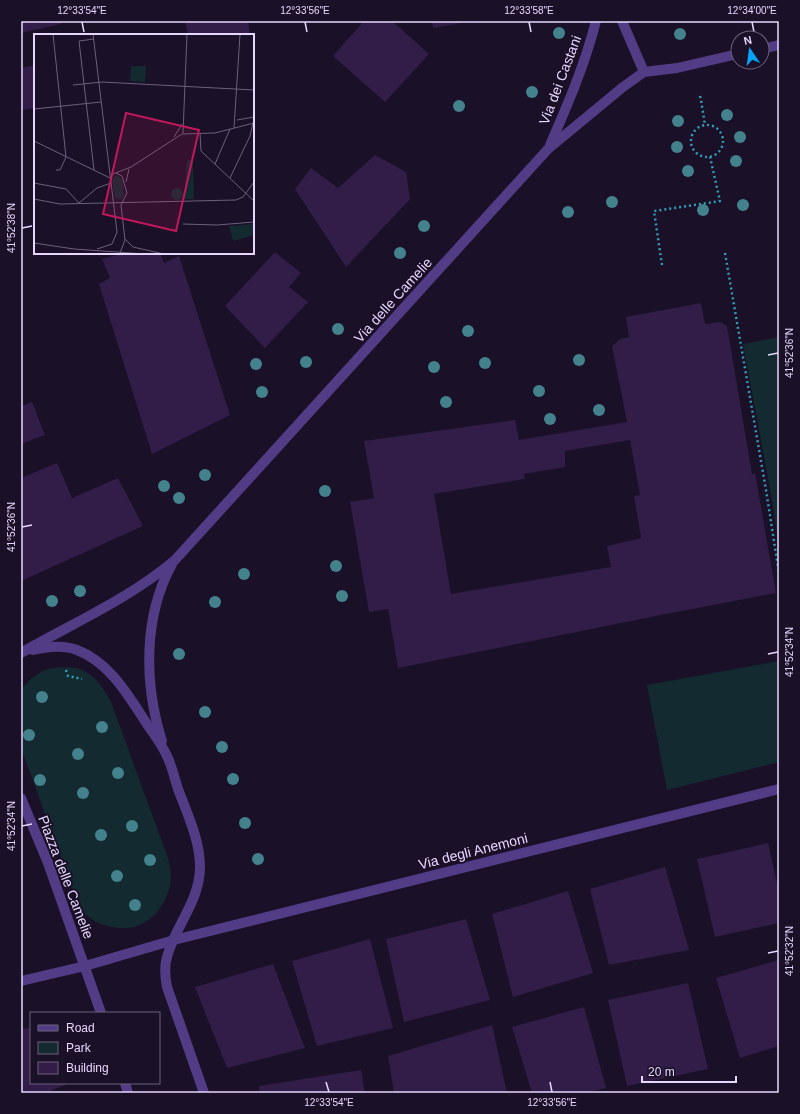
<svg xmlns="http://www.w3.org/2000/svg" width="800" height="1114" viewBox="0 0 800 1114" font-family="Arial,sans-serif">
<rect width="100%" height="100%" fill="#1a1027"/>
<g fill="#132a31">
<path d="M779 337V545L770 489 743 344Z"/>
<path d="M779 661V762L667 790 647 685Z"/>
<path d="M60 667C65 668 71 667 76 668 94 673 103 687 111 702L168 858C170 868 172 876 170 886 169 889 168 892 167 895 157 920 135 934 108 926 98 924 88 918 82 910 79 906 77 901 75 896L21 748V689L32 678 44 670Z"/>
</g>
<g fill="#311d48" fill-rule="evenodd">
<path d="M21 21H61V24L21 33Z"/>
<path d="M185 21H248L250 35H188Z"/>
<path d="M364 21H392L429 54 385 102 333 56Z"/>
<path d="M432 21H467V22L433 28Z"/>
<path d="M35 65V108L21 110V68Z"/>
<path d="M375 155 406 172 410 199 346 267 295 189 311 168 338 188Z"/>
<path d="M275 252 301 273 289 287 308 302 265 348 225 306Z"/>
<path d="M124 253H160L164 263 179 256 230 415 152 454 99 284 110 278 102 259Z"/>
<path d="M701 303 705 324 720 322 727 326 752 474 755 473 776 593 656 616 398 668 388 609 369 612 350 502 374 498 364 441 515 420 519 440 627 422 612 346 620 339 629 337 626 317ZM630 440 640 495 634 496 641 538 607 546 611 567 451 594 434 494 525 479 524 474 565 467V451Z"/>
<path d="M32 402 45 435 21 444V406Z"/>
<path d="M57 463 72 498 118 478 143 526 21 581V478Z"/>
<path d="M768 843 779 892V923L715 937 697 859Z"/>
<path d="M665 867 689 950 609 965 590 889Z"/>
<path d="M568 891 593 973 513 997 492 914Z"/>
<path d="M466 919 490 1000 404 1022 386 939Z"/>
<path d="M370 939 393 1028 317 1046 292 961Z"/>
<path d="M779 960V1046L740 1058 716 978Z"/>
<path d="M273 964 305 1048 227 1068 195 987Z"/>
<path d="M688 983 708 1069 627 1086 608 1000Z"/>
<path d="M584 1007 606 1088 585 1093H532L512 1027Z"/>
<path d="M492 1025 507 1093H394L388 1056Z"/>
<path d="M31 1028V1083H70L45 1093H21V1029Z"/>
<path d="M361 1070 365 1093H260L259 1086Z"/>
</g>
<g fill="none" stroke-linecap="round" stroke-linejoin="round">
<g stroke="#329db7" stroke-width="2.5" stroke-dasharray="2 3" stroke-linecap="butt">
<path d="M700 96 701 100 705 125"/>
<circle cx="707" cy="141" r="16"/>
<path d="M725 253 766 490 779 573"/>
<path d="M662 265 654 211 720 201 710 157"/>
<path d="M66 670 68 676 82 679"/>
</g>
<g stroke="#523c85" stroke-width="10">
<path d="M622 21 644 72"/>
<path d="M762 49 779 45"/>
<path d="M550 145C568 104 585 64 596 21"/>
<path d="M33 650C46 647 64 645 77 650 109 662 128 695 145 721 152 732 161 743 166 754 172 765 174 777 178 789 187 813 200 840 200 867 200 901 175 926 167 957 164 967 165 977 167 987L204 1093"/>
<path d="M21 653C73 623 129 599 175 560L548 149 623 87 644 72 677 68 738 54"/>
<path d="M162 741C144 684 143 617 172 564"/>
<path d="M21 798 48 863 101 1013"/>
<path d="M21 981 85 966 174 940 779 789"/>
<path d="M125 1083 128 1093"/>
</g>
</g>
<g fill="#43818c">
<circle cx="559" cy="33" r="6"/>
<circle cx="680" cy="34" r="6"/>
<circle cx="532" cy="92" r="6"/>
<circle cx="459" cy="106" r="6"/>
<circle cx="727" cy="115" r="6"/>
<circle cx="678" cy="121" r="6"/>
<circle cx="740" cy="137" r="6"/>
<circle cx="677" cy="147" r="6"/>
<circle cx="736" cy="161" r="6"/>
<circle cx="688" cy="171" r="6"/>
<circle cx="612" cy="202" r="6"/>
<circle cx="743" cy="205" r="6"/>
<circle cx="703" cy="210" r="6"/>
<circle cx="568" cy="212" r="6"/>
<circle cx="424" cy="226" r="6"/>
<circle cx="400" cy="253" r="6"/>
<circle cx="338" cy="329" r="6"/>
<circle cx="468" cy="331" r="6"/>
<circle cx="579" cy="360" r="6"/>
<circle cx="306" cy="362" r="6"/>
<circle cx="485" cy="363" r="6"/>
<circle cx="256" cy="364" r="6"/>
<circle cx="434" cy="367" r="6"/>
<circle cx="539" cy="391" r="6"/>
<circle cx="262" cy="392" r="6"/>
<circle cx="446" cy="402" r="6"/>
<circle cx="599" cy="410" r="6"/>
<circle cx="550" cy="419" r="6"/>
<circle cx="205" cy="475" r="6"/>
<circle cx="164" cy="486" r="6"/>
<circle cx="325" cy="491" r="6"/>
<circle cx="179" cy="498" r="6"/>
<circle cx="336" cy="566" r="6"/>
<circle cx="244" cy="574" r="6"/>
<circle cx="80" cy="591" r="6"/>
<circle cx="342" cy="596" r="6"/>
<circle cx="52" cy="601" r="6"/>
<circle cx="215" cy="602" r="6"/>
<circle cx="179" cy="654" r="6"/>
<circle cx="42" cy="697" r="6"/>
<circle cx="205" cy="712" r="6"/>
<circle cx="102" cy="727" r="6"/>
<circle cx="29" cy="735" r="6"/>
<circle cx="222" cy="747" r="6"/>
<circle cx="78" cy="754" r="6"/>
<circle cx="118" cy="773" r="6"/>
<circle cx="233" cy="779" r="6"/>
<circle cx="40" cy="780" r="6"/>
<circle cx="83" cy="793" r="6"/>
<circle cx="245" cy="823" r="6"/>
<circle cx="132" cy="826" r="6"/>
<circle cx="101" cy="835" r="6"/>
<circle cx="258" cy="859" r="6"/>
<circle cx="150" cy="860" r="6"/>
<circle cx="117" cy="876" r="6"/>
<circle cx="135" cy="905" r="6"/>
</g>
<path fill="none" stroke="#e6d7fe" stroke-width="1.5" d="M82 22 84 32M305 22 307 32M529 22 531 32M752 22 754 32M22 228 32 226M768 355 778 353M22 527 32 525M768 654 778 652M22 826 32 824M768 953 778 951M326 1082 329 1092M550 1082 552 1092"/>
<g text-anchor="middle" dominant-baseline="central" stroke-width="4" stroke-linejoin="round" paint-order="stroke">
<g font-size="14" fill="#e6d7fe" stroke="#1a1027">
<text transform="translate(560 80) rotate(-69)">Via dei Castani</text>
<text transform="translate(393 300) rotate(-48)">Via delle Camelie</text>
<text transform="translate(473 851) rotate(-14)">Via degli Anemoni</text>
<text transform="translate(66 877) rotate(69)">Piazza delle Camelie</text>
</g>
</g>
<g transform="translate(34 34)">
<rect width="220" height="220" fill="#1a1027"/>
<path d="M97 32H112L111 48 96 47ZM153 126H159L160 165H150ZM82 141 88 145 90 162 86 166 81 163 78 146ZM137 160a6 6 0 1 1 12 0a6 6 0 1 1-12 0ZM220 190V201L199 207 195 192Z" fill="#132a31"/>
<path fill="none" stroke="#6c607d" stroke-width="1" d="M19 0 32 123 26 136H22M59 0 83 198 78 210 63 215M60 5 45 7 60 136M39 51 68 48 220 56M0 75 67 68M203 86 220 83M200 94 206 0M149 99 153 0M166 99 167 117 220 167M140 103 148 90M0 107 76 144M181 130 196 95M82 139 88 142 93 159 87 171 91 206 86 219M76 143 79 140 97 133 148 100 181 99 220 89M196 144 216 102 219 89M92 148 95 135M0 149 32 155 45 169M0 165 26 170 202 166 209 163 220 148M45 169 63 154 77 149M149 190 183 191 220 188M91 205 99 213 130 220M0 209 40 215 111 220"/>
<path fill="#c2185b" fill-opacity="0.15" stroke="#c2185b" stroke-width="2" d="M92 79 165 96 142 197 69 180Z"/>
<rect width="220" height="220" fill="none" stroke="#e6d7fe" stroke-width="2"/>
</g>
<rect width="800" height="1114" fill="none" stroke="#1a1027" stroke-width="44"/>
<rect x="30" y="1012" width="130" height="72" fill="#1a1027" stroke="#6c607d"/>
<rect x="38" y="1025" width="20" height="6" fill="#523c85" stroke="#6c607d"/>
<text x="66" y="1032" font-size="12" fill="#e6d7fe">Road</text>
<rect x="38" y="1042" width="20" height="12" fill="#132a31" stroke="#6c607d"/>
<text x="66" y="1052" font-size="12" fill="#e6d7fe">Park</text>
<rect x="38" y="1062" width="20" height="12" fill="#311d48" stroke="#6c607d"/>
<text x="66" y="1072" font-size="12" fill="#e6d7fe">Building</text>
<g transform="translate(750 50) rotate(347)"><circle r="19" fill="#1a1027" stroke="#6c607d"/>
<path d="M0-3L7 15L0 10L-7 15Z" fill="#08a3fa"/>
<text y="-6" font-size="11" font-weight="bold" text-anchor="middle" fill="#e6d7fe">N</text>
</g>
<path d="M642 1076v6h94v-6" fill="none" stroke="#e6d7fe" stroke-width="2"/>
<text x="648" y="1076" font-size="12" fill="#e6d7fe" stroke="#1a1027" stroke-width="3" paint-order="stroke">20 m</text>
<rect x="22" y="22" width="756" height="1070" fill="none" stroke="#e6d7fe" stroke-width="1.5"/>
<g font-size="10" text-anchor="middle" fill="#e6d7fe">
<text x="82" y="14">12°33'54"E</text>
<text x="305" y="14">12°33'56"E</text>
<text x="529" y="14">12°33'58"E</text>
<text x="752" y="14">12°34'00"E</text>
<text transform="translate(11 228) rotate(-90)" y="4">41°52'38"N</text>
<text transform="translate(789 353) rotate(-90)" y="4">41°52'36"N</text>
<text transform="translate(11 527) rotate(-90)" y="4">41°52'36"N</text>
<text transform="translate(789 652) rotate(-90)" y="4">41°52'34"N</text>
<text transform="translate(11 826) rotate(-90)" y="4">41°52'34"N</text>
<text transform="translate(789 951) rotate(-90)" y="4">41°52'32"N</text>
<text x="329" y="1106">12°33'54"E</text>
<text x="552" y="1106">12°33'56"E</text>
</g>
</svg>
